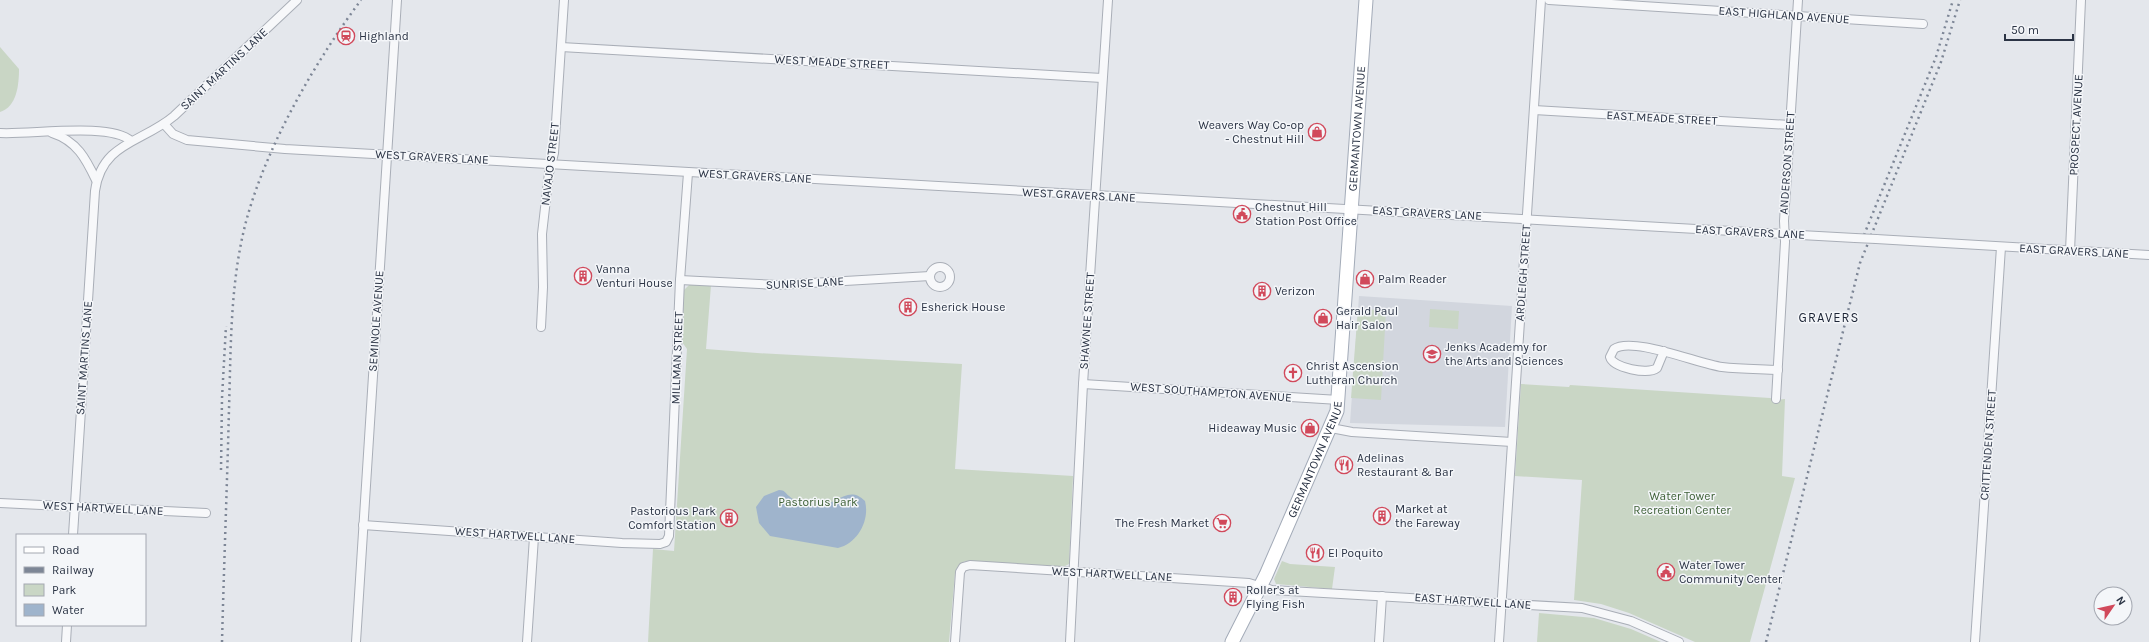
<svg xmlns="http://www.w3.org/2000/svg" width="2149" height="642" viewBox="0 0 2149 642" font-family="Karla,sans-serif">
<rect width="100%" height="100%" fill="#e4e7ec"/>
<path fill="#d2d6de" d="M1359 296 1512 306 1505 427 1350 423Z"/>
<g fill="#c9d6c5">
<path d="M0 47 19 69C19 84 17 107 0 112Z"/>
<path d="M690 284 711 285 706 349 757 353 962 364 955 469 1073 476 1069 564 1063 567 968 561C961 561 957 566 955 573L949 642H648L653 549 674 551 687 349 682 342 684 290Z"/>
<path d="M1358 309 1386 310 1381 400 1351 398Z"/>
<path d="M1430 309 1459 311 1458 329 1429 327Z"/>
<path d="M1521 384 1569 387 1570 385 1770 398 1776 400 1785 399 1782 476 1795 478 1750 642H1695L1629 613 1601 604 1574 600 1582 480 1515 476Z"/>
<path d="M1282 561 1290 564 1335 567 1332 589 1276 584 1274 579Z"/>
<path d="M1539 613 1594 618 1631 629 1661 642H1537Z"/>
</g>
<path fill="#9fb4cc" d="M779 490C785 490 785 493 789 496 795 502 809 507 818 506 836 505 849 484 865 501 870 520 858 543 838 548L770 536 759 523 756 507 764 496Z"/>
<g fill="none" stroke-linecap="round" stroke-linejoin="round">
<defs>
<g id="street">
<path d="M1549 0 1923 24"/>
<path d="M561 47 1102 78"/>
<path d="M1534 110 1790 125"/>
<path d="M164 124 173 134 187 140 285 149 1855 238"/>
<path d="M0 133C30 135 110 122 131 141"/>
<path d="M52 133C77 141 86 159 96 180"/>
<path d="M1876 239 2149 255"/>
<path d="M2070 251 2081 0"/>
<circle cx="940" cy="277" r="10"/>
<path d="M680 280 777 285 930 276"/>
<path d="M541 327 543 287 542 234 549 173 554 153 564 0"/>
<path d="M1664 351 1657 368C1648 375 1613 368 1610 357L1614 349C1632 336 1699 364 1722 367 1740 369 1759 369 1778 370"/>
<path d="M1083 384 1339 400"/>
<path d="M1776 399 1785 242 1784 221 1798 0"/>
<path d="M1331 428 1352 432 1512 442"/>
<path d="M0 503 206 513"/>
<path d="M363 525 622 543 660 544 666 542 669 536 680 280 688 173"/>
<path d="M73 535 95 191C102 142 142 143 174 116L297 0"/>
<path d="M66 642 67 625"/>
<path d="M356 642 397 0"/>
<path d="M527 642 534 537"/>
<path d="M955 642 960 572 963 567 970 565 1249 583 1272 590 1582 608 1631 621 1679 642"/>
<path d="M1070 642 1083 384 1108 0"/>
<path d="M1379 642 1382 596"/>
<path d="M1499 642 1541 0"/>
<path d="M1975 642 2001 247"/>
</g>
<g id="primary">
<path id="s1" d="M1232 642 1266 575 1337 411 1366 0"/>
</g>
</defs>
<use href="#street" stroke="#a9aeb7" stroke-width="10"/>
<use href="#primary" stroke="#a3abb8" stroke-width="15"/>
<use href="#street" stroke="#f7f8fa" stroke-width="8"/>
<use href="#primary" stroke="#fff" stroke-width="13"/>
<g stroke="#7d8696" stroke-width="2.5" stroke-dasharray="2 4" stroke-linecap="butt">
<path d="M1864 235 1936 57 1953 0"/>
<path d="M221 470 222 398 226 326"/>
<path d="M222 642C224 564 227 487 229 409 231 345 230 280 247 218 268 143 315 62 361 0"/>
<path d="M1766 642 1860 263 1941 62 1960 0"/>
</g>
<defs>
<path id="street-bridge" d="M1855 238 1876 239"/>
</defs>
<use href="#street-bridge" stroke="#a9aeb7" stroke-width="10" stroke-linecap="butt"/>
<use href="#street-bridge" stroke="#f7f8fa" stroke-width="8"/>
</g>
<defs>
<symbol id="station-ring" viewBox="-11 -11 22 22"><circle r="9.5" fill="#f4f6f9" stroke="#d1495b" stroke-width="1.5"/><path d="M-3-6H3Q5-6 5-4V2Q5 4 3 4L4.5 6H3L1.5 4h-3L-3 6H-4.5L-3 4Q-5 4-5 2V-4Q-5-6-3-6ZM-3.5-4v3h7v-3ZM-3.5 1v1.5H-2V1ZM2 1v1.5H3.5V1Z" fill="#d1495b"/></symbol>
<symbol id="shop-ring" viewBox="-11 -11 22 22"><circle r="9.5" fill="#f4f6f9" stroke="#d1495b" stroke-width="1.5"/><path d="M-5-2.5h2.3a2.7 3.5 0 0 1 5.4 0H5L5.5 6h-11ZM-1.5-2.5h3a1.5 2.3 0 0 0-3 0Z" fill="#d1495b"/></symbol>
<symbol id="civic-ring" viewBox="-11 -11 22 22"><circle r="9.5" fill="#f4f6f9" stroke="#d1495b" stroke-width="1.5"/><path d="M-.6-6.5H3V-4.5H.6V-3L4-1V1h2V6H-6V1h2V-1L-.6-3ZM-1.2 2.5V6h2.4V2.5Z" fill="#d1495b"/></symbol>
<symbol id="building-ring" viewBox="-11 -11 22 22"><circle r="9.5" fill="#f4f6f9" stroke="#d1495b" stroke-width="1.5"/><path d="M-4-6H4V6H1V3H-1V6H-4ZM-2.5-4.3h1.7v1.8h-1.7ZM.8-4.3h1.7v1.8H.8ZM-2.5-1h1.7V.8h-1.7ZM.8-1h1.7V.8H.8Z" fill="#d1495b"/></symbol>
<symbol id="school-ring" viewBox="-11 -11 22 22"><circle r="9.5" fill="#f4f6f9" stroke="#d1495b" stroke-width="1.5"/><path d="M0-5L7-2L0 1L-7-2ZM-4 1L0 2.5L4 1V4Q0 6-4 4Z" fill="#d1495b"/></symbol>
<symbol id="church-ring" viewBox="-11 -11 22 22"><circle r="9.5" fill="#f4f6f9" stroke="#d1495b" stroke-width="1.5"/><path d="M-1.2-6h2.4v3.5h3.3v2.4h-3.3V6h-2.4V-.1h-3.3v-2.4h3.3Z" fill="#d1495b"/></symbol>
<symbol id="restaurant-ring" viewBox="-11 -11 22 22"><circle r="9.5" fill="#f4f6f9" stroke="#d1495b" stroke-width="1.5"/><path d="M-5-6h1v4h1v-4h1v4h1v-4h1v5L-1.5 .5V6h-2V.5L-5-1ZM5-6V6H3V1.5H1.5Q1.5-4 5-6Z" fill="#d1495b"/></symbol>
<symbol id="supermarket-ring" viewBox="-11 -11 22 22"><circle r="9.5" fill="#f4f6f9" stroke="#d1495b" stroke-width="1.5"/><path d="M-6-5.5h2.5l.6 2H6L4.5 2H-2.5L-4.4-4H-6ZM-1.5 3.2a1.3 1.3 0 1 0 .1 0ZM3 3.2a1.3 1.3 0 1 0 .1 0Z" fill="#d1495b"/></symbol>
</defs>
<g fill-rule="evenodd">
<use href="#station-ring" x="336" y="26" width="20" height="20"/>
<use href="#shop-ring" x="1307" y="122" width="20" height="20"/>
<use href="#civic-ring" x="1232" y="204" width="20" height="20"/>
<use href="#building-ring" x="573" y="266" width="20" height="20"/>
<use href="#shop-ring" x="1355" y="269" width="20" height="20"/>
<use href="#building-ring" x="1252" y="281" width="20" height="20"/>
<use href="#building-ring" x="898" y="297" width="20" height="20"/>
<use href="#shop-ring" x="1313" y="308" width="20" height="20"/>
<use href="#school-ring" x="1422" y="344" width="20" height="20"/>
<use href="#church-ring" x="1283" y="363" width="20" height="20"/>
<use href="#shop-ring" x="1300" y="418" width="20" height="20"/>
<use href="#restaurant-ring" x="1334" y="455" width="20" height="20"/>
<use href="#building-ring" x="1372" y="506" width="20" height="20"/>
<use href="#building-ring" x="719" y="508" width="20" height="20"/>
<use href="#supermarket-ring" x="1212" y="513" width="20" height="20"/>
<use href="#restaurant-ring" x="1305" y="543" width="20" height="20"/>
<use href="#civic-ring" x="1656" y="562" width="20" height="20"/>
<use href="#building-ring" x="1223" y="587" width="20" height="20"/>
</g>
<g text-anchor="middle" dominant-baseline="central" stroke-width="3" stroke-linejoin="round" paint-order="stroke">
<g font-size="12" fill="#2b3445" stroke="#f4f6f9">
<text transform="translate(1784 15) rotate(4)">EAST HIGHLAND AVENUE</text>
<text transform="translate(832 62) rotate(3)">WEST MEADE STREET</text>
<text transform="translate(224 69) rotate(-43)">SAINT MARTINS LANE</text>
<text transform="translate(1662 118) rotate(3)">EAST MEADE STREET</text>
<text transform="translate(2076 125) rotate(-87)">PROSPECT AVENUE</text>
<text stroke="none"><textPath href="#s1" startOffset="537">GERMANTOWN AVENUE</textPath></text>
<text transform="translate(432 157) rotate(3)">WEST GRAVERS LANE</text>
<text transform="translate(1787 163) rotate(-86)">ANDERSON STREET</text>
<text transform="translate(550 164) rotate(-83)">NAVAJO STREET</text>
<text transform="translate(755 176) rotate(3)">WEST GRAVERS LANE</text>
<text transform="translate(1079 195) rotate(3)">WEST GRAVERS LANE</text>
<text transform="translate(1427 213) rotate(3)">EAST GRAVERS LANE</text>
<text transform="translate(1750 232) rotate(3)">EAST GRAVERS LANE</text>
<text transform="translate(2074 251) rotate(3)">EAST GRAVERS LANE</text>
<text transform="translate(1523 273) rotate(-86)">ARDLEIGH STREET</text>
<text transform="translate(805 283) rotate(-3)">SUNRISE LANE</text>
<text transform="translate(376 321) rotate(-86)">SEMINOLE AVENUE</text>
<text transform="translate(1087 321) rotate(-86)">SHAWNEE STREET</text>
<text transform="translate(84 358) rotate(-86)">SAINT MARTINS LANE</text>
<text transform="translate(677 358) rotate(-88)">MILLMAN STREET</text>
<text transform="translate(1211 392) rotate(4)">WEST SOUTHAMPTON AVENUE</text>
<text transform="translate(1988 445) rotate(-86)">CRITTENDEN STREET</text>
<text stroke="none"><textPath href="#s1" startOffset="201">GERMANTOWN AVENUE</textPath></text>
<text transform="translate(103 508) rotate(3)">WEST HARTWELL LANE</text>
<text transform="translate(515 535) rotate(4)">WEST HARTWELL LANE</text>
<text transform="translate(1112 574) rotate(3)">WEST HARTWELL LANE</text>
<text transform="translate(1473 601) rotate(4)">EAST HARTWELL LANE</text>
</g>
<g font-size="12" fill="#2b3445" stroke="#f4f6f9" text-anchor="start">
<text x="359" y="36">Highland</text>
<text x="1304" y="125" text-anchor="end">Weavers Way Co‑op<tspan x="1304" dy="14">- Chestnut Hill</tspan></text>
<text x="1255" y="207">Chestnut Hill<tspan x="1255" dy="14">Station Post Office</tspan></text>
<text x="596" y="269">Vanna<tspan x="596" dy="14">Venturi House</tspan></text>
<text x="1378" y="279">Palm Reader</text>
<text x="1275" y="291">Verizon</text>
<text x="921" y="307">Esherick House</text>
<text x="1336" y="311">Gerald Paul<tspan x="1336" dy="14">Hair Salon</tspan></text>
<text x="1445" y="347">Jenks Academy for<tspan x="1445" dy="14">the Arts and Sciences</tspan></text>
<text x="1306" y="366">Christ Ascension<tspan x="1306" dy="14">Lutheran Church</tspan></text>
<text x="1297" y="428" text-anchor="end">Hideaway Music</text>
<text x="1357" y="458">Adelinas<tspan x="1357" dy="14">Restaurant &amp; Bar</tspan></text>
<text x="1395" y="509">Market at<tspan x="1395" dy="14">the Fareway</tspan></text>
<text x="716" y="511" text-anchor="end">Pastorious Park<tspan x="716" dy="14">Comfort Station</tspan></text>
<text x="1209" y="523" text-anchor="end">The Fresh Market</text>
<text x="1328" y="553">El Poquito</text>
<text x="1679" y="565">Water Tower<tspan x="1679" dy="14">Community Center</tspan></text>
<text x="1246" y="590">Roller's at<tspan x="1246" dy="14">Flying Fish</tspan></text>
</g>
<g font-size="12" fill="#3f6138" stroke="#f4f6f9">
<text x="1682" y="496">Water Tower<tspan x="1682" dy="14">Recreation Center</tspan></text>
<text x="818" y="502">Pastorius Park</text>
</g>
<g font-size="13" letter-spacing="1" fill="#1d2536" stroke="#f4f6f9">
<text x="1829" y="317">GRAVERS</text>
</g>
</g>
<rect x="16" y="534" width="130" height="92" fill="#f4f6f9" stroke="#a4a8b1"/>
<rect x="24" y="547" width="20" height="6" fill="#ffffff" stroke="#a4a8b1"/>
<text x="52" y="554" font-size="12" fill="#2b3445">Road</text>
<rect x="24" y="567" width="20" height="6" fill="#7d8696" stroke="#a4a8b1"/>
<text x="52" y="574" font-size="12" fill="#2b3445">Railway</text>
<rect x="24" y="584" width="20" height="12" fill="#c9d6c5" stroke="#a4a8b1"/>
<text x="52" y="594" font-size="12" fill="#2b3445">Park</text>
<rect x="24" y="604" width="20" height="12" fill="#9fb4cc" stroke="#a4a8b1"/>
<text x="52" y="614" font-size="12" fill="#2b3445">Water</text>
<g transform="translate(2113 606) rotate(56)"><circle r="19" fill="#f4f6f9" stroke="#a4a8b1"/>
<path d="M0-3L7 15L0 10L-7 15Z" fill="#d1495b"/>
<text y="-6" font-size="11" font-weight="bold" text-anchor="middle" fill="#2b3445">N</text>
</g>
<path d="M2005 34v6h68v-6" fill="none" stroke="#2b3445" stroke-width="2"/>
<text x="2011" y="34" font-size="12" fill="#2b3445" stroke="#f4f6f9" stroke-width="3" paint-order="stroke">50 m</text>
</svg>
